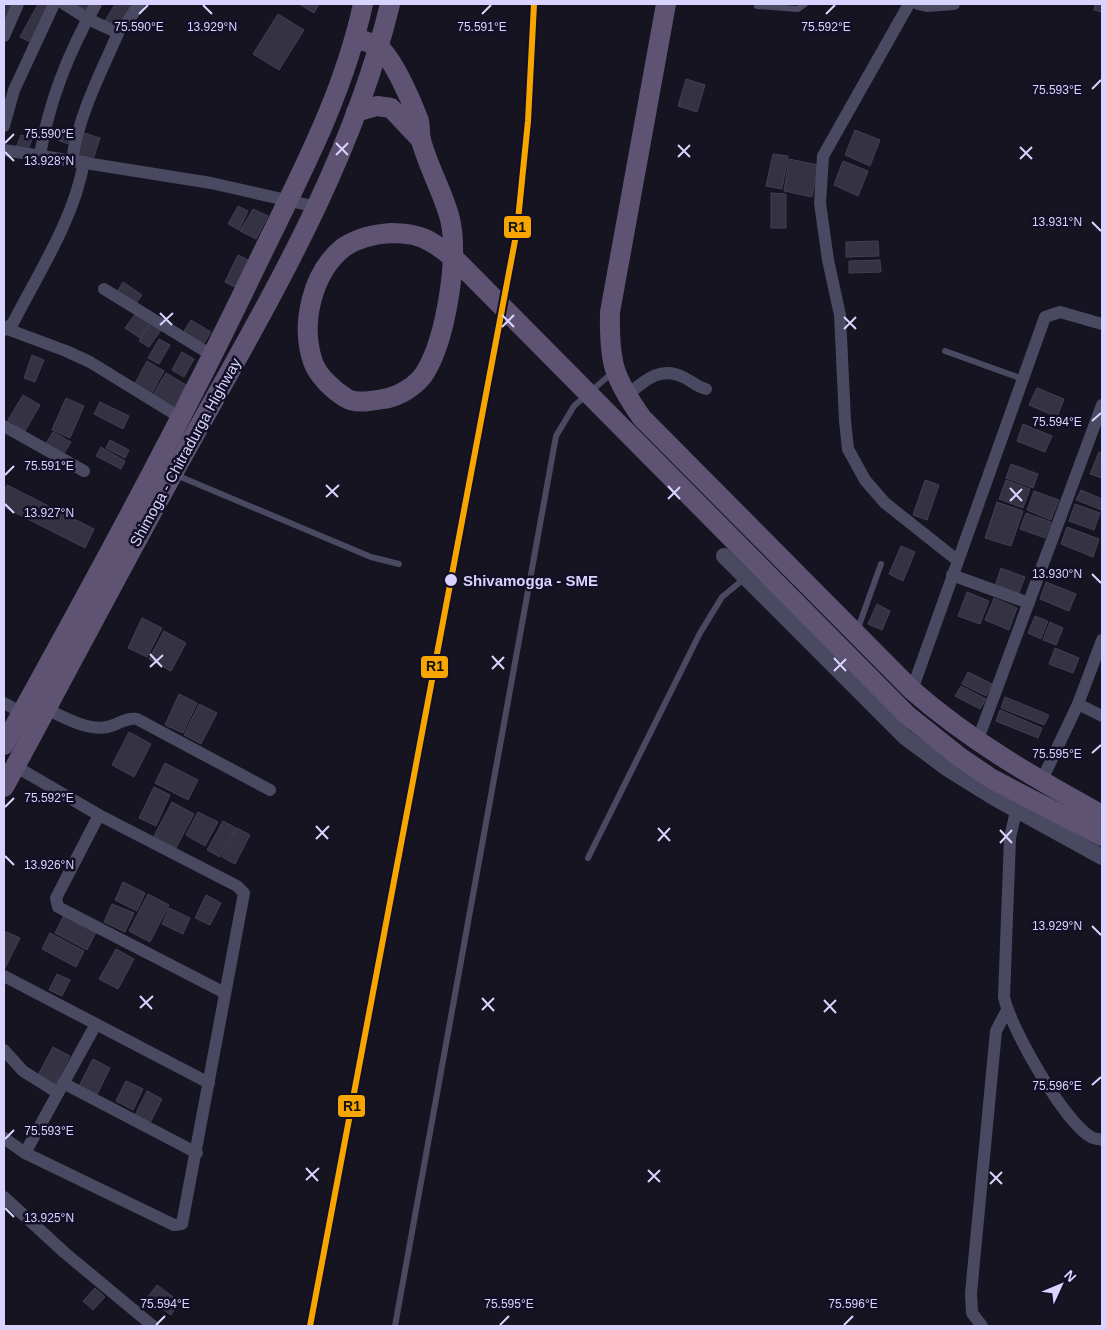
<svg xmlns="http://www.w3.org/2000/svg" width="1106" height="1330" viewBox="0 0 1106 1330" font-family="Helvetica,sans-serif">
<rect width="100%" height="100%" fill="#161421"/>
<g fill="#343243" stroke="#433f54">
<path d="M4 4H16L4 23Z"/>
<path d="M38 4H52L32 43 20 37Z"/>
<path d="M78 4H94L87 15 75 8Z"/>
<path d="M115 4H132L117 28 105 21Z"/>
<path d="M299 4H319L314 13Z"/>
<path d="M1095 4H1102V12L1094 10Z"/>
<path d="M278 14 304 30 279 70 253 54Z"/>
<path d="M686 79 705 85 697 112 678 106Z"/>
<path d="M59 128 73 134 68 144 55 139Z"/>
<path d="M855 130 880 140 870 166 845 155Z"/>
<path d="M81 132 100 138 93 160 75 154Z"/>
<path d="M21 135 32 139 27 153 16 148Z"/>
<path d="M773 154 788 156 782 189 766 186Z"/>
<path d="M789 159 818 165 812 197 784 191Z"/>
<path d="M843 161 868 171 858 196 834 185Z"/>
<path d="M771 193 786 194V228H771Z"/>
<path d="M238 206 248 211 239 230 228 224Z"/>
<path d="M253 209 268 216 256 239 240 231Z"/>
<path d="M878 241 879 256 846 257V242Z"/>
<path d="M238 255 252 262 239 289 225 282Z"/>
<path d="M880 260 881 272 849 273V261Z"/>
<path d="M123 282 142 295 135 305 117 292Z"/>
<path d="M138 310 152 320 140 338 125 328Z"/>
<path d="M191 320 211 332 201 348 181 336Z"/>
<path d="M151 323 161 330 149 347 139 341Z"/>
<path d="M159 339 170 345 159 364 148 358Z"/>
<path d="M182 352 194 359 184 377 172 370Z"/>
<path d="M32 355 44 360 35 382 24 378Z"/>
<path d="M147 361 164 371 149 398 132 389Z"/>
<path d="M166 373 186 385 172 410 151 398Z"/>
<path d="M1037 388 1064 399 1057 417 1029 405Z"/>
<path d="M23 395 40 405 25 431 8 420Z"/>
<path d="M66 398 84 406 70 438 52 430Z"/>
<path d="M100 402 129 416 123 429 94 414Z"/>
<path d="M1023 424 1052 436 1045 452 1017 441Z"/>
<path d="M53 432 71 442 63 455 45 445Z"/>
<path d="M110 440 129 450 125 458 106 448Z"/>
<path d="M101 447 125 461 121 469 96 456Z"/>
<path d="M1099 452 1102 454V478L1090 474Z"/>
<path d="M1011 464 1038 474 1033 488 1006 478Z"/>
<path d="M925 480 939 485 927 520 913 515Z"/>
<path d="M1006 480 1030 489 1023 508 999 499Z"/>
<path d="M7 485 94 529 85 548 4 507V490Z"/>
<path d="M1081 490 1102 499V510L1076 500Z"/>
<path d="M1034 491 1059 500 1051 520 1027 510Z"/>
<path d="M997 502 1023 511 1011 546 985 538Z"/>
<path d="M1075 504 1100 513 1094 530 1069 521Z"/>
<path d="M1026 513 1051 522 1045 538 1020 529Z"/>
<path d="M1067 527 1099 539 1093 557 1061 544Z"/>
<path d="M901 546 915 552 903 581 889 574Z"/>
<path d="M1001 568 1025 577 1017 598 994 589Z"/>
<path d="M1046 582 1076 594 1069 611 1040 599Z"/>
<path d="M967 592 989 601 980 624 958 616Z"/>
<path d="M994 598 1017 608 1009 630 985 620Z"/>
<path d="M877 604 890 611 882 630 868 624Z"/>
<path d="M1035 616 1048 621 1041 639 1028 633Z"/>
<path d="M142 618 162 628 147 657 128 648Z"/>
<path d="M1050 622 1063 628 1056 645 1043 640Z"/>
<path d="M164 631 186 643 171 671 149 659Z"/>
<path d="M1055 648 1079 658 1073 673 1049 664Z"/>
<path d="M968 672 992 684 986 696 962 684Z"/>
<path d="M961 686 986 699 980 709 955 696Z"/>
<path d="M179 694 197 703 183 733 165 725Z"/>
<path d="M1005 697 1049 715 1044 725 1001 708Z"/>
<path d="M199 704 217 713 201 744 184 735Z"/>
<path d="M1000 710 1042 728 1038 738 996 721Z"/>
<path d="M129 732 151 744 134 777 112 765Z"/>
<path d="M165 763 198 780 188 800 155 783Z"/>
<path d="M154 787 170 795 156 826 139 818Z"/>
<path d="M172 802 194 814 176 848 154 836Z"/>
<path d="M198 812 218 822 205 846 186 835Z"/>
<path d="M223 821 236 828 220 857 207 850Z"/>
<path d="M237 828 250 835 235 864 222 857Z"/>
<path d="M123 882 145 893 137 911 115 900Z"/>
<path d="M148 894 169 905 150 942 129 931Z"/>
<path d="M206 895 221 903 210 925 195 918Z"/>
<path d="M112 904 134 913 125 932 104 922Z"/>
<path d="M169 908 190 918 183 934 162 924Z"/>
<path d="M64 915 96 932 87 950 55 933Z"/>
<path d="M4 931 20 938 5 968 4 967Z"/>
<path d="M50 933 84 951 76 967 42 949Z"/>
<path d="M116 949 134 959 118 989 99 979Z"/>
<path d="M57 974 70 980 62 996 49 990Z"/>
<path d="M53 1047 70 1056 54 1086 37 1077Z"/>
<path d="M93 1059 110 1068 96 1097 78 1088Z"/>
<path d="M126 1081 143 1089 133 1110 116 1101Z"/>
<path d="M147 1091 162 1099 150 1123 135 1115Z"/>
<path d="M157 1285 180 1302 171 1315 147 1298Z"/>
<path d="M95 1288 105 1297 93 1310 83 1301Z"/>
</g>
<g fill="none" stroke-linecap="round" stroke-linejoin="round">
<g stroke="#4a4962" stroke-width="6">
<path d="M757 6 798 9 805 4"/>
<path d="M945 351 1023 379"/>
<path d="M176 475 371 557 399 564"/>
<path d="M857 631 881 564"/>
<path d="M588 858 700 633 722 597 745 578"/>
<path d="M395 1326 556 436 574 406 613 372"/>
</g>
<g stroke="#4a4962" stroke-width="12">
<path d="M64 4 88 19 114 31C127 27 132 15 139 4"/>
<path d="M909 4 823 156 820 203 828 260 840 315 845 421 848 449 865 480 885 503 957 560"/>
<path d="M918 4 927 6 954 4"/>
<path d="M4 36 18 4"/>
<path d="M4 126 14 90 54 4"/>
<path d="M4 150 211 183 317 207"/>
<path d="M40 155C49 101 69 51 96 4"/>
<path d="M72 160C79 114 101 72 120 29"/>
<path d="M104 289 213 356"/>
<path d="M7 329 66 351 90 362 181 418"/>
<path d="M4 330 13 323C39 272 74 219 84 162"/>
<path d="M626 396C645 380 661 365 685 378 693 382 697 387 706 389"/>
<path d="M4 426 84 471"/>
<path d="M952 575 1029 603"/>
<path d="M912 690 1045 317 1060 312 1102 324"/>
<path d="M4 703 28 716"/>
<path d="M1078 704 1102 716"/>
<path d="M46 709C64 717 87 731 107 727 118 725 126 717 137 719L270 790"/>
<path d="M977 742 1102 405"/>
<path d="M1041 782 1078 704 1102 640"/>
<path d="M1016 811 1010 838 1004 997C1010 1027 1064 1122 1091 1137 1094 1139 1099 1139 1102 1140"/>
<path d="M99 815 56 898 58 907 225 993"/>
<path d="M4 976 209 1083"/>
<path d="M4 1050 23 1071 58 1093"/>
<path d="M63 1083 197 1153"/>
<path d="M4 1138 25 1153 174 1225 182 1224 244 893 237 886 99 815 15 766"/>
<path d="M25 1153 96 1024"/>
<path d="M4 1197 65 1253 153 1326"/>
<path d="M982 1326 972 1313 971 1293 996 1031 1007 1010"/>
</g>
<path stroke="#4a4962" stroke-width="16" d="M724 556 905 737 948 769 993 797 1102 857"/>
<g stroke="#5e5373" stroke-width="20">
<path d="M666 4 610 312C609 362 613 377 642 418L912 690C970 741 1035 778 1102 815"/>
<path d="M356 38C362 41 375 43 380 48 394 61 411 100 418 118 421 125 419 133 421 140 428 167 443 192 450 219 459 257 446 337 426 371 418 385 399 397 383 399 372 401 355 404 346 398 333 390 318 376 313 362 300 324 312 272 344 247 358 238 375 234 391 233 403 233 420 235 431 242 440 247 448 254 456 260L907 715 961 758 992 779 1102 836"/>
<path d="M356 112 377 106 391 108 421 140"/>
<path d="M4 745C92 586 179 427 257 264 298 179 343 97 363 4"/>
<path d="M4 787C65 675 124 562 186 450 265 307 352 164 390 4"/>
</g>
<defs>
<path id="rail-1" d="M310 1326 517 230 528 121 534 4"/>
</defs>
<use href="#rail-1" stroke="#130f26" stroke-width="10"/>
<use href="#rail-1" stroke="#f7a600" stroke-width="6"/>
</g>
<path fill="none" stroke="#d9d4ff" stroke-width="2" d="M203 5 212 14M139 14 148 5M482 14 491 5M826 14 835 5M1092 89 1101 80M5 143 14 134M336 143 348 155M678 145 690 157M1020 147 1032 159M5 152 14 161M336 155 348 143M678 157 690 145M1020 159 1032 147M1092 222 1101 231M160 313 172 325M502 315 514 327M844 317 856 329M160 325 173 313M502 327 514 315M844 329 856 317M1092 421 1101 413M5 475 14 466M326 485 338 497M668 486 680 499M1010 488 1022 501M326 497 339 485M668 499 680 487M1010 501 1022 489M5 504 14 513M1092 574 1101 583M150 654 162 667M492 656 504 669M834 658 846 671M150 667 163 655M492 669 504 657M834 671 846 659M1092 753 1101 745M5 807 14 798M316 826 328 839M658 828 670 841M1000 830 1012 843M316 839 329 826M658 841 670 828M1000 843 1012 830M5 856 14 865M1092 926 1101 935M140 996 152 1009M482 998 494 1011M824 1000 836 1013M140 1008 153 996M482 1010 494 998M824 1012 836 1000M1092 1085 1101 1077M5 1139 14 1130M306 1168 318 1181M648 1170 660 1182M990 1172 1002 1184M306 1180 319 1168M648 1182 660 1170M990 1184 1002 1172M5 1208 14 1217M156 1325 165 1316M500 1325 509 1316M844 1325 853 1316"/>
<circle fill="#d9d4ff" stroke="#130f26" stroke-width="2" cx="451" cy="580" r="7"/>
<g text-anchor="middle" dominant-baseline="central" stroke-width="5" stroke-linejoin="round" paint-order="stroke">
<g font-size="15" fill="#d9d4ff" stroke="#130f26">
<text transform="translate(185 452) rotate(-61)">Shimoga - Chitradurga Highway</text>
</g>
<g font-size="15" font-weight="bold" fill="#d9d4ff" stroke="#130f26" text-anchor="start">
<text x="463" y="580">Shivamogga - SME</text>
</g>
</g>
<g font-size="12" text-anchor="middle" fill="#d9d4ff" stroke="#130f26" stroke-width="5" stroke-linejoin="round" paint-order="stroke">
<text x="139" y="31">75.590°E</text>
<text x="482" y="31">75.591°E</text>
<text x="826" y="31">75.592°E</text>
<text x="212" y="31">13.929°N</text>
<text x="1057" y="94">75.593°E</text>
<text x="49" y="138">75.590°E</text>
<text x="49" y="165">13.928°N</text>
<text x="1057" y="226">13.931°N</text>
<text x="1057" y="426">75.594°E</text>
<text x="49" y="470">75.591°E</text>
<text x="49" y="517">13.927°N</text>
<text x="1057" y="578">13.930°N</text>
<text x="1057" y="758">75.595°E</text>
<text x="49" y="802">75.592°E</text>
<text x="49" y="869">13.926°N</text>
<text x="1057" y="930">13.929°N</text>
<text x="1057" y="1090">75.596°E</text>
<text x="49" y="1135">75.593°E</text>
<text x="49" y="1222">13.925°N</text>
<text x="165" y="1308">75.594°E</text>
<text x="509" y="1308">75.595°E</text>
<text x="853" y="1308">75.596°E</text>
</g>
<g stroke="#130f26" stroke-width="2">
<rect x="503" y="215" width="29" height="24" rx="5" fill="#f7a600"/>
<rect x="420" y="655" width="29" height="24" rx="5" fill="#f7a600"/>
<rect x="337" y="1094" width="29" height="24" rx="5" fill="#f7a600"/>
</g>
<g font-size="14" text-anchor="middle" font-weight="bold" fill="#111">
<text x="517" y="232">R1</text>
<text x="435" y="671">R1</text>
<text x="352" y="1111">R1</text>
</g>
<rect width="1106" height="1330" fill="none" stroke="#d9d4ff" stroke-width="10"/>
<g transform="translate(1061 1285) rotate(46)" stroke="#130f26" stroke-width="4" paint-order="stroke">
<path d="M0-4L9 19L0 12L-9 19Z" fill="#d9d4ff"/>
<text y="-8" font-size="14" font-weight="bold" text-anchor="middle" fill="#d9d4ff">N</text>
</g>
</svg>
